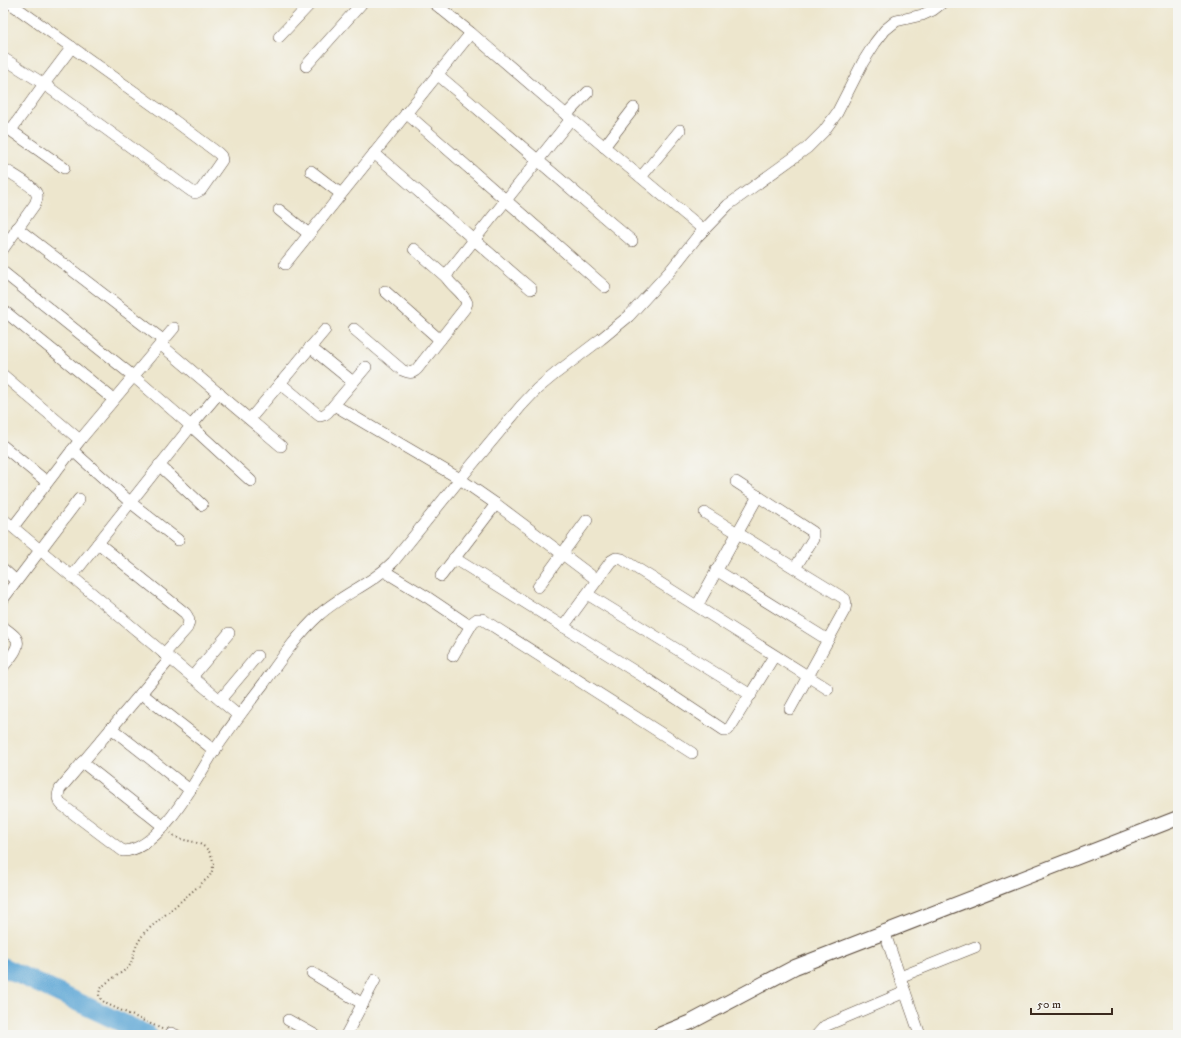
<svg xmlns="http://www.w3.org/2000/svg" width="1181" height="1038" viewBox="0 0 1181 1038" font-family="'IM FELL DW Pica',serif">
<rect width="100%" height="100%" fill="#f6f6f2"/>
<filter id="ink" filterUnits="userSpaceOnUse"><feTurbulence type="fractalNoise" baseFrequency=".025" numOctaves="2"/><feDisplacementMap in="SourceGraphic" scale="8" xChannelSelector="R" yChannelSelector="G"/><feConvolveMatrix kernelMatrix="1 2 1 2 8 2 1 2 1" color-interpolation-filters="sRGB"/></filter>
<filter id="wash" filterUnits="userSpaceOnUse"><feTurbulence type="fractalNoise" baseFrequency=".012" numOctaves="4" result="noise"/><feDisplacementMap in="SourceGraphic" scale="16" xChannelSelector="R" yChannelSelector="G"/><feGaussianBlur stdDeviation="0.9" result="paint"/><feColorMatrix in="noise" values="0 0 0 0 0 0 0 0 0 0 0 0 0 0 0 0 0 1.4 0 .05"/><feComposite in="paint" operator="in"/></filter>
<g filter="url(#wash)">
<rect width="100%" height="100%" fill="#ede6cd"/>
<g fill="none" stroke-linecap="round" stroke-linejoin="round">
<path stroke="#5ea7d6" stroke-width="19" d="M3 967 148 1035"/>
</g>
</g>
<g filter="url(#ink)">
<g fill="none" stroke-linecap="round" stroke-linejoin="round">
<defs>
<g id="minor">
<path d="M434 3 471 33 571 119 704 230"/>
<path d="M279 37 311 3"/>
<path d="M3 58 44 84 191 191 195 193 201 190 222 160 221 156 218 153 175 121 10 3"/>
<path d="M306 66 362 3"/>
<path d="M437 74 632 241"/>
<path d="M406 113 605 287"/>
<path d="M566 115 588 92"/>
<path d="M3 125 64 168"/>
<path d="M11 130 44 84 72 47"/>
<path d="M604 147 634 108"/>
<path d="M374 153 531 289"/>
<path d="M3 168C11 174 35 186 37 195 38 198 36 201 35 204L3 249"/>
<path d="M311 171 341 194"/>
<path d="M641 177 680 130"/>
<path d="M279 210 309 234"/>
<path d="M17 228 163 340"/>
<path d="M414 249 446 277"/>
<path d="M285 264 471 33"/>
<path d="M3 272 133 376 191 426 251 481"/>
<path d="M385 291 440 340"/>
<path d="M3 310 113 399"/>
<path d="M354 329 402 370C409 373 412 374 417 369L465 308 467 303C463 292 452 287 446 277L450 270 571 119"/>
<path d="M160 344 281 446"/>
<path d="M310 347 353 382"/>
<path d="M3 375 80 440"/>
<path d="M280 383 316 413 320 416 324 415 328 412 366 367"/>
<path d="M334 405 460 479 496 504 597 580"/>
<path d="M250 419 325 330"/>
<path d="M3 446 47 482"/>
<path d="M72 450 130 502 178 540"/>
<path d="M159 465 202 505"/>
<path d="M736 482 813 532V539L795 568"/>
<path d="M705 513 845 599 846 604 845 609 790 709"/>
<path d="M3 519 239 716"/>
<path d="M13 527 80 440 174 328"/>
<path d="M98 543 185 613C189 618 190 621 187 628L164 654"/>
<path d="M454 558 647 679 724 730H728L731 726 774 656"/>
<path d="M3 569 16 581"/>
<path d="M716 570 828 640"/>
<path d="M384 571 427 597 470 626"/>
<path d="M72 576 191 426 219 393"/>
<path d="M441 576 496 504"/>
<path d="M538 587 587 520"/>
<path d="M587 594 751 695"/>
<path d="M3 599 79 499"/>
<path d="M697 606 758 496"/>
<path d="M3 627C7 630 13 634 16 638 22 647 8 660 3 667"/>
<path d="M563 627 611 561 616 558 622 559 828 689"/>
<path d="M453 656 473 622 477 619H482L692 753"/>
<path d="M170 659 60 789C57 796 57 799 62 805L123 851C160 851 196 779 214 751 230 728 247 705 264 683 281 659 298 634 319 615 342 594 372 584 393 562L460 479 521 406 537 389 555 374 601 339 629 316 670 271 697 237 728 205 807 148 824 131 837 113 863 62 875 43 885 30 896 21 922 15 933 10 942 3"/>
<path d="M192 677 229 633"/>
<path d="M141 693 215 751"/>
<path d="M220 700 257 656"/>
<path d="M111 728 190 790"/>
<path d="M82 762 164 827"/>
<path d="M884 931 920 1035"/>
<path d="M312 973 363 1004"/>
<path d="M900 977 975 947"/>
<path d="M288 1020 315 1035"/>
<path d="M171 1033 176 1035"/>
<path d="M346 1035 375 980"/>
<path d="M817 1035 825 1026 905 992"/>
</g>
<path id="tertiary" d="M659 1035 691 1022 795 967 1178 818"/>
</defs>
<use href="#minor" stroke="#564638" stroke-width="12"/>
<use href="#tertiary" stroke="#564638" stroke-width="16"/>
<path stroke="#564638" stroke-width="2" stroke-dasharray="1 3" stroke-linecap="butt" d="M162 1029 107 1004C82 989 123 976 130 965 132 961 133 957 134 953 136 945 140 939 144 933L209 877C216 867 214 853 203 846 194 839 181 843 171 833"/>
<use href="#minor" stroke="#fff" stroke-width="11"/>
<use href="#tertiary" stroke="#fff" stroke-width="14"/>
</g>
</g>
<rect width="1181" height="1038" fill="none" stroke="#f6f6f2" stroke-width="16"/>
<path d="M1031 1008v6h81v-6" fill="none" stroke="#3b2a1e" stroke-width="2"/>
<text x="1037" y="1008" font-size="12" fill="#3b2a1e" stroke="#f6f6f2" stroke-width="3" paint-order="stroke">50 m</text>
</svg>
